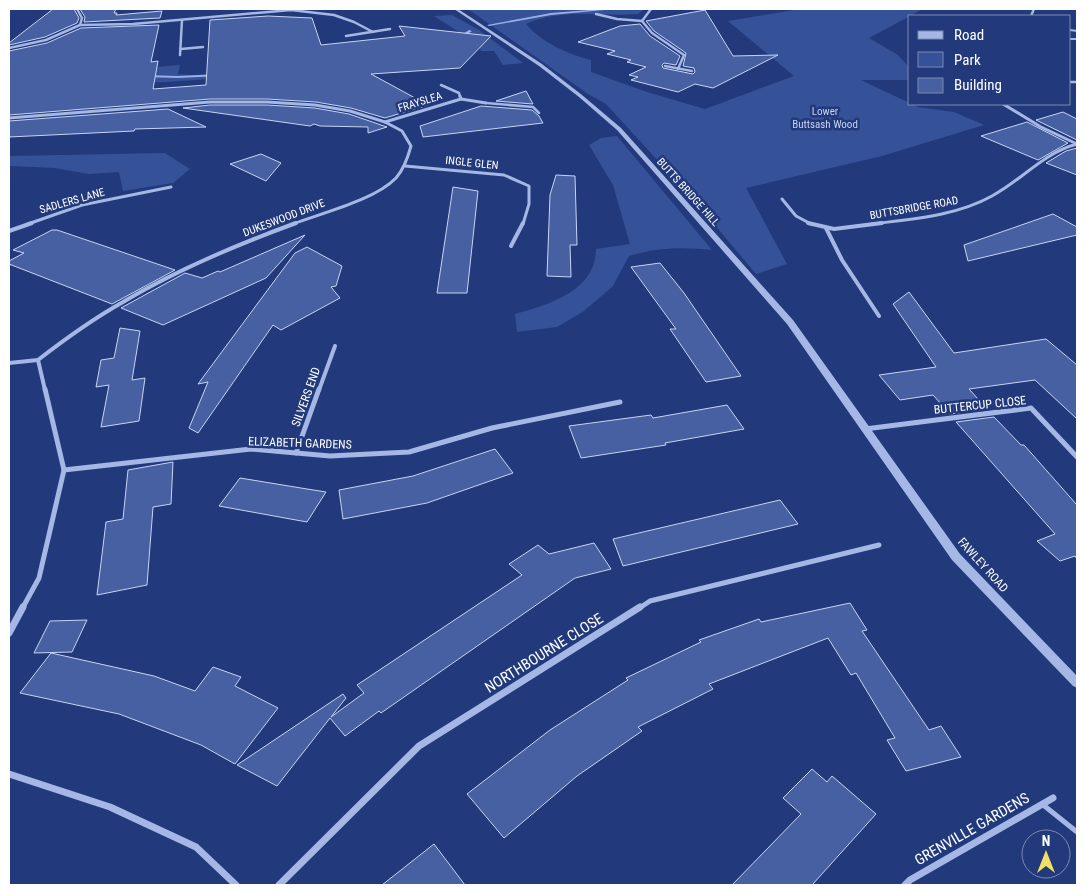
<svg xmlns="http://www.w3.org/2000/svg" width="1086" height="894" viewBox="0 0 1086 894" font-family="'Roboto Condensed',sans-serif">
<rect width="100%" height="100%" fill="#223a7b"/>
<g fill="#355198">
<path d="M468 9H644L638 14C601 17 562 8 526 24 542 43 568 54 591 60V72L647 92 705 109 794 76 728 21 800 9H923L869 38 898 55 910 68V80H861L918 107 954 112 984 125 882 156 746 188 787 264 756 274 693 199 606 104 588 94Z"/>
<path d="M452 15 479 30 523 63 503 65 494 51H481L474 39 393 64 403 72 367 68 166 82 9 84V68L24 66 117 70 180 65 178 74 201 76 257 70 456 37 459 32 434 16Z"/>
<path d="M617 136 712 250C682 247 659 247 629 256L613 286 584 311 557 327 517 332 515 314C548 305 596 291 596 249L630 244 613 185 589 145 601 138Z"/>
<path d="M165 153 190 169 173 183 123 191 119 172 89 174 55 168 9 166V156Z"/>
</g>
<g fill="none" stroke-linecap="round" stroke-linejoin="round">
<g fill="#98afe6" fill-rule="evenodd">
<path d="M602 9H615L551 15 489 26 487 25 551 13Z"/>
<path d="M469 30 472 31 459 40H457V38Z"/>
<path d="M218 74 220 76 178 78 144 77 142 76 144 75 178 76Z"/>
</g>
</g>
<g fill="#4660a2" stroke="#c7d4f4">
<path d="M53 9H74L79 18 77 23 45 37 9 45V43Z"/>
<path d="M80 9H116L114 13H117L116 15 162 11 160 18 84 22 85 17Z"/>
<path d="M705 10 733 56 778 55 713 88 695 84 678 92 631 80 638 77 629 75 646 67 627 62 631 60 607 54 615 51 578 42 620 26 640 24 650 36 680 56 676 65 664 63 662 65 663 68 693 74 695 72 694 68 683 66 686 53 654 31 646 21Z"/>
<path d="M268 16 312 18 321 45 405 36 399 26 491 36 460 68 371 74 428 105 385 118 351 108 316 102 267 99H210L9 115V51L47 43 81 28 159 25 151 62 158 61 153 89 206 85 210 20Z"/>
<path d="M526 91 533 104 496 101Z"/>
<path d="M210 105H267L315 108 349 114 387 127 368 133V127L320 126 314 124 310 126 183 108Z"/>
<path d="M481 106 532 110 539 116 543 123 423 137 420 126Z"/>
<path d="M168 109 206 127 135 129 134 131 9 137V121Z"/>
<path d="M1063 112 1077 119V140L1036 120Z"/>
<path d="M1027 122 1068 143 1038 160 981 136Z"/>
<path d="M1077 148V175L1046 163 1066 151Z"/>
<path d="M261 154 281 163 266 181 230 164Z"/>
<path d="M556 175 575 176 577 245H570L571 277 547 276 550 195Z"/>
<path d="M453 187 478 191 467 293H437Z"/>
<path d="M1053 214 1077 227V235L968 261 964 245Z"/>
<path d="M52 230H57L175 270 112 304 9 264V261L24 253 13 250Z"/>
<path d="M305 235 266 278 163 325 121 308 185 273 202 278 218 271 220 272Z"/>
<path d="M307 247 342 266 336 286 331 287 340 298 281 330 273 325 198 433 189 428 208 382 198 384 295 253Z"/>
<path d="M660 263 684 293 741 376 706 382 670 329H676L631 267Z"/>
<path d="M909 292 954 353 1046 339 1077 365V419L1035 380 969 389 987 409 950 414 933 395 900 400 879 375 936 367 893 304Z"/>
<path d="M120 328 140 331 132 380 145 378 139 421 101 427 109 385 96 387 101 360 114 358Z"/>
<path d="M727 405 744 429 665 443 666 445 581 458 569 426 651 415 653 418Z"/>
<path d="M994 417 1021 445H1024L1077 505V559L1075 556 1060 561 1037 541 1055 534 956 422Z"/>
<path d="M495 449 513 473 427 503 343 519 339 490 413 476Z"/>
<path d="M173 462 171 504 153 507 147 585 97 595 106 522 123 519 128 470Z"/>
<path d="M240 478 301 488 326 492 307 522 219 506Z"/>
<path d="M780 500 798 524 623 566 613 539Z"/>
<path d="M594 543 611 569 575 578 381 713 379 711 345 736 330 718 277 786 237 765 343 694 346 698 331 717 364 693 357 685 522 575 509 564 538 545 549 554Z"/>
<path d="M850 603 867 630 862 631 929 730 941 726 961 757 906 771 887 740 895 738 856 673 851 675 828 638 709 684 713 689 638 727 642 731 577 776 504 838 467 794 550 730 628 680 626 678 701 642 699 640 759 619 761 622Z"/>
<path d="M87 620 72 652 34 653 50 621Z"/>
<path d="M51 653 154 676 195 691 213 667 241 677 235 686 278 708 235 764 201 745 119 714 20 693Z"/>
<path d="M812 769 827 782 832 776 876 814 812 885H732L801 814 783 798Z"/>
<path d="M434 844 465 885H382Z"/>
</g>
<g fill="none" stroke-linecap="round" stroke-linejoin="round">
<g stroke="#a4b7e5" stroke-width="2">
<path d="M1070 30 1077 31"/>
<path d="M1070 39H1077"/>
</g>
<path stroke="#a4b7e5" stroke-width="2.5" d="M486 103 533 107 539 113"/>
<path stroke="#a4b7e5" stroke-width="5" d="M1042 804 1077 832"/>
<g stroke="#a4b7e5" stroke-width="2.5">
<path d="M651 9 642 21 652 33 684 55 678 69"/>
<path d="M596 14 617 19 642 21"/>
<path d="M1031 16 1034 9"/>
<path d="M80 25 133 24 291 10 334 15 354 22 373 32"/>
<path d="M346 36 390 29"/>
<path d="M9 48 46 40 80 25 82 18 77 9"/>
<path d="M181 49 203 47"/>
<path d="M180 55 182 20"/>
<path d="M665 66 692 71"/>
<path d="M1070 82H1077"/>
<path d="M441 85 459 93 460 97"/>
</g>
<g stroke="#a4b7e5" stroke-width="3">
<path d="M461 99 486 103"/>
<path d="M1003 104 1041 127 1077 144"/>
<path d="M9 118 210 102H267L315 105 350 111 385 122 402 131 411 146C408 157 404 169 396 178 375 200 322 213 293 224"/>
<path d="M385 122 461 99 460 96"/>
<path d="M405 166 504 175 529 186V204L523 224"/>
<path d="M782 199 796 216 811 224"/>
<path d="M28 224 82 205 171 187"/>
<path d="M872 224C913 219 956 216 992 196 1022 180 1043 153 1077 144"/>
</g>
<g stroke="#a4b7e5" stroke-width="4">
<path d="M808 223 834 229 882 223"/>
<path d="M826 228 842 260 879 316"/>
<path d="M9 231 32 223"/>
<path d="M511 246 523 223"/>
<path d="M9 363 38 360"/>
<path d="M45 390 38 360C65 339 93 319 123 302 178 269 236 245 296 223"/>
<path d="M319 390 335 346"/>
</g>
<g stroke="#a4b7e5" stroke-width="5">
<path d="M865 429 1031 408 1077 457"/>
<path d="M296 453 319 389"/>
<path d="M64 470 251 449 330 456 409 452 492 428 620 402"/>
<path d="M22 609 39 578 64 470 45 389"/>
<path d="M638 609 650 601 879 545"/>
</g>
<g stroke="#a4b7e5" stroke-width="7">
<path d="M9 633 23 607"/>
<path d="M9 774 110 807 196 847 236 885"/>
<path d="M279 885 419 746 640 607"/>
<path d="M905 885 910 880 1053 798"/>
</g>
<path fill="#a4b7e5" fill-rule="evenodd" d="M454 9H458L542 64 582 95 621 128 793 320 960 554 1077 676V688L1073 686 952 560 787 324 617 130 579 97 539 66Z"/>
</g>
<g text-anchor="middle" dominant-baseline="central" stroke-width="5" stroke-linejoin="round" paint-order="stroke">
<g font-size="11" fill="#fff" stroke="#223a7b">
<text transform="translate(420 102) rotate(-17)">FRAYSLEA</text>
<text transform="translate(472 163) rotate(6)">INGLE GLEN</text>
<text transform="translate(688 192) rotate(48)">BUTTS BRIDGE HILL</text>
<text transform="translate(72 201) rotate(-16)">SADLERS LANE</text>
<text transform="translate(914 208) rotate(-10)">BUTTSBRIDGE ROAD</text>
<text transform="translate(284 218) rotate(-21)">DUKESWOOD DRIVE</text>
</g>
<g font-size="11" fill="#c7d4f4" stroke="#223a7b">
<text x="825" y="111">Lower<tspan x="825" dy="13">Buttsash Wood</tspan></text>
</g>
<g font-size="12" fill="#fff" stroke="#223a7b">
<text transform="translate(306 397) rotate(-70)">SILVERS END</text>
<text transform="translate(980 405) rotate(-6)">BUTTERCUP CLOSE</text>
<text transform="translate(300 443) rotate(2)">ELIZABETH GARDENS</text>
<text transform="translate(983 565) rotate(48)">FAWLEY ROAD</text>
</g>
<g font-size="15" fill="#fff" stroke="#223a7b">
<text transform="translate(544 653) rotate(-32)">NORTHBOURNE CLOSE</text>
<text transform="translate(972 829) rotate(-30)">GRENVILLE GARDENS</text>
</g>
</g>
<rect width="1086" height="894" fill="none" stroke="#ffffff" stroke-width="20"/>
<rect x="908" y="15" width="162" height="90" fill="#223a7b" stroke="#7a89b0"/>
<rect x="918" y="31" width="25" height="8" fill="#a4b7e5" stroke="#7a89b0"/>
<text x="954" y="40" font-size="15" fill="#ffffff">Road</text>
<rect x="918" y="52" width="25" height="15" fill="#355198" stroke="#7a89b0"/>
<text x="954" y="65" font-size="15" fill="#ffffff">Park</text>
<rect x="918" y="78" width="25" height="15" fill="#4660a2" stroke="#7a89b0"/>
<text x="954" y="90" font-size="15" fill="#ffffff">Building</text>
<g transform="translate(1046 854)"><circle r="24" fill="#223a7b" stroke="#7a89b0"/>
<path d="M0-4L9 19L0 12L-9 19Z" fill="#f1e066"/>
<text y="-8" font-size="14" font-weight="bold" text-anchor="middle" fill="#ffffff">N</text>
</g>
</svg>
